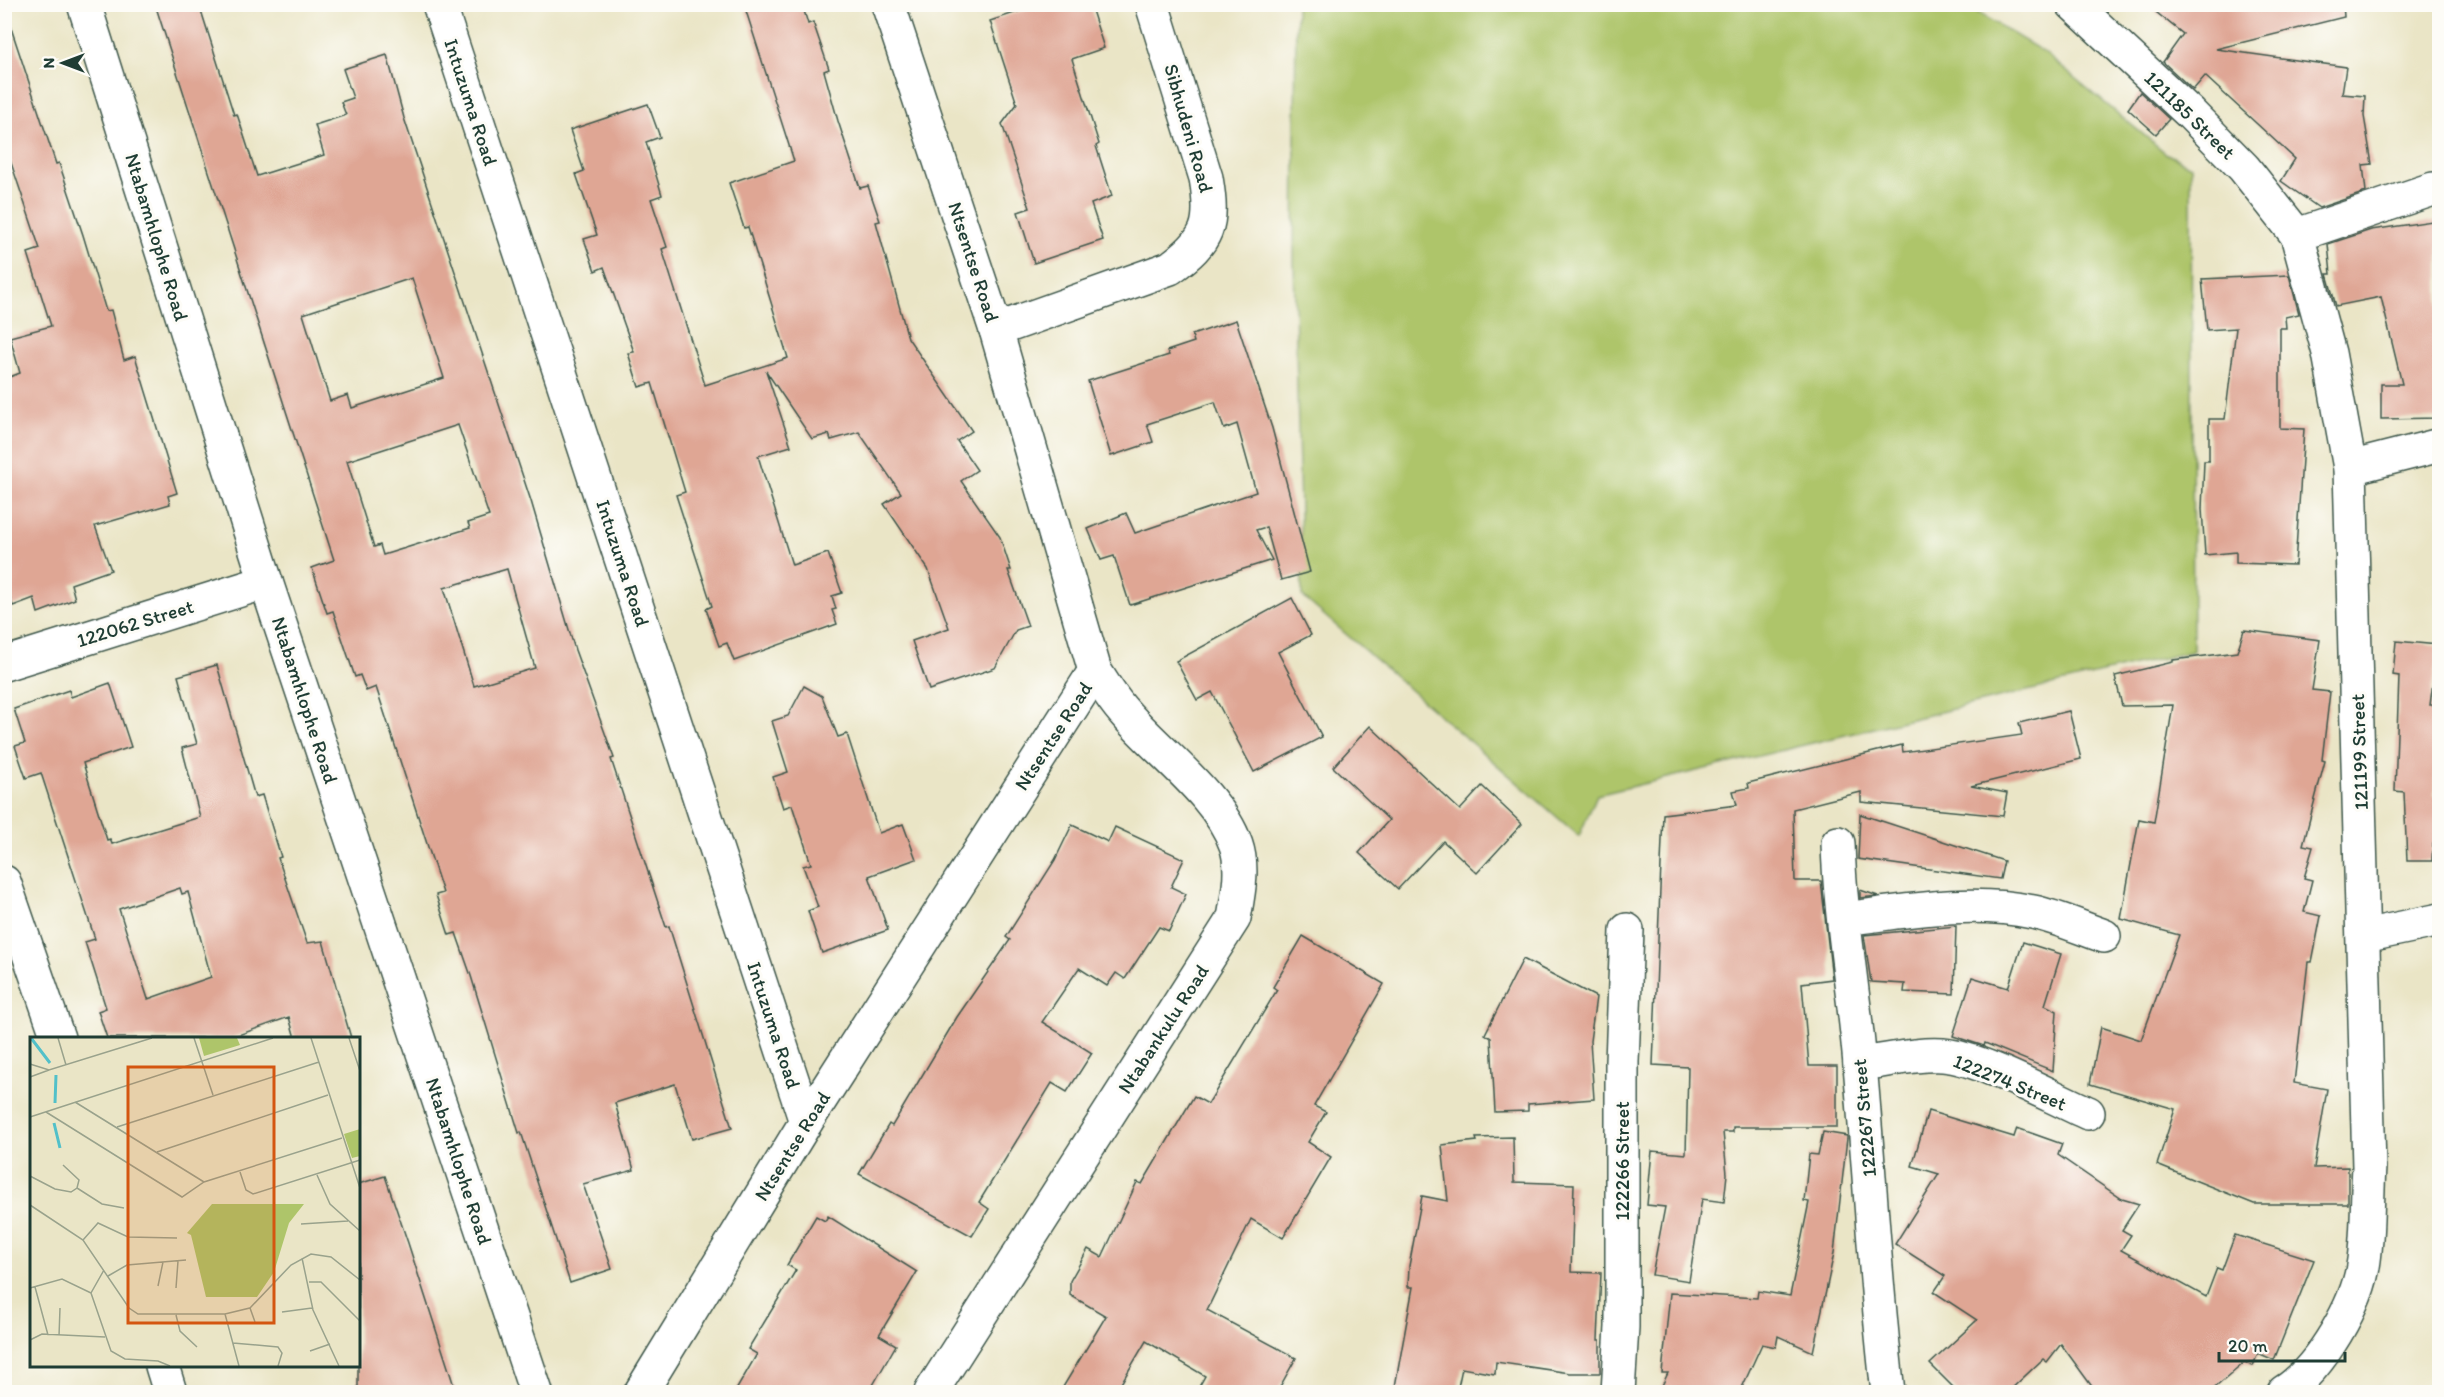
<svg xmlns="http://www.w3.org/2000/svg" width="2444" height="1397" viewBox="0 0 2444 1397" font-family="Itim,sans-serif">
<rect width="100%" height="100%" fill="#fdfcf7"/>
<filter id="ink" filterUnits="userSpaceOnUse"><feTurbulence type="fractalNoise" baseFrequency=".0167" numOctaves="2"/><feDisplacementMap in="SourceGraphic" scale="12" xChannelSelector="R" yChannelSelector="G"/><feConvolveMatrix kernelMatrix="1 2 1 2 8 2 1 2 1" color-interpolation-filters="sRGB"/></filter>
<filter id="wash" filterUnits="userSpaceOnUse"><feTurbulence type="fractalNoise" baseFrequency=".008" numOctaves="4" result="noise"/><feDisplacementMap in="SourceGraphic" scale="24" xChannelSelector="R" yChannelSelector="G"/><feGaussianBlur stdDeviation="1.35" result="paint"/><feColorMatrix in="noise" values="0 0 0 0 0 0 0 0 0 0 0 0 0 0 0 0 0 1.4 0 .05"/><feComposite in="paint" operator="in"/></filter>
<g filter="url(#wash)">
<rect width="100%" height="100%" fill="#eae5c6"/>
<path fill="#aec56a" stroke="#66814f" stroke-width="1.5" d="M1296 5H1965L2042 51 2167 154 2191 166 2193 651 1597 795 1579 836 1302 596 1294 261Z"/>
<g id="blocks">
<g fill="#dfa694" fill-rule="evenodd">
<path d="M155 4H199L234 115 237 114 257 176 324 155 315 125 346 115 341 102 353 98 343 69 387 55 404 118 531 501 575 650 614 758 611 759 666 927 669 926 732 1128 692 1139 675 1084 615 1103 634 1170 583 1184 612 1269 570 1283 521 1132 519 1133 471 976 456 933 449 935 436 895 443 893 376 687 366 691 360 675 355 677 333 611 327 613 312 568 334 560ZM412 278 444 378 352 408 348 395 330 401 303 314ZM458 425 489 516 468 523 470 528 383 555 380 545 374 547 347 461ZM507 569 535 668 474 686 444 588Z"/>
<path d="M765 4H802L808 24 813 22 829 69 824 71 838 121 860 188 868 186 880 221 876 222 908 338 972 431 957 441 977 470 961 481 1000 537 1011 570H1008L1028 626 1016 630 995 668 929 690 912 641 949 628 928 569 884 504 901 493 859 432 831 440 829 434 812 439 766 371 791 446 758 456 792 565 828 553 842 593 832 596 836 609 832 610 837 624 734 661 727 643 719 646 706 609 712 606 676 495 685 492 652 383 639 387 628 353 634 352 604 267 595 271 584 239 597 235 576 174 584 171 570 130 648 104 660 137 646 142 662 195 651 199 667 247 662 249 705 385 788 358 748 227 744 228 729 183 794 161 746 11Z"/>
<path d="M1042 4H1090L1104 48 1072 59 1099 144 1096 146 1112 196 1091 204 1103 240 1034 263 1018 212 1030 208 1002 124 1017 104 990 21Z"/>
<path d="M2146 4H2343L2344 17 2216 49 2346 67 2342 94 2365 96 2364 116 2372 164 2363 165 2366 192 2319 208 2281 181 2295 159 2205 76 2193 90 2163 62 2183 34Z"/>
<path d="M11 28 56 164 59 163 83 235 106 311 111 310 124 360 135 356 177 493 168 496 170 504 95 526 111 570 71 584 75 599 38 613 34 598 13 606 4 582V379L20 373 10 337 51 326 28 253 40 249 4 142V29Z"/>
<path d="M2140 92 2169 119 2156 134 2128 109Z"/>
<path d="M2439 220V418L2381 419V384H2402L2381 297 2336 306 2327 274H2331L2328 244 2371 230Z"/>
<path d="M2289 275 2299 314 2285 317 2286 328H2280V428L2304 429 2295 565 2236 563V552L2205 555 2202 509 2204 461H2209V419H2225L2236 328 2207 330 2202 279Z"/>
<path d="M1236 320 1272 428 1310 572 1281 580 1266 527 1256 530 1272 560 1130 605 1114 556 1101 560 1088 529 1126 513 1135 533 1256 492 1237 424 1224 429 1215 402 1147 424 1153 442 1111 456 1088 381 1169 355 1167 351 1194 342 1192 335Z"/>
<path d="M1292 598 1311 635 1278 652 1322 737 1254 772 1212 692 1197 700 1176 661Z"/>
<path d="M2244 630 2320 640 2312 690 2330 692 2322 760 2325 761 2303 845 2313 847 2304 878 2312 880 2304 912 2321 916 2312 962H2308L2294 1083 2327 1089 2314 1168 2348 1167V1204H2254L2157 1165 2175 1109 2090 1084 2101 1027 2141 1040 2179 935 2121 919 2139 819 2154 822 2173 705 2122 706 2115 676 2173 662V660L2237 652Z"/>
<path d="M2396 641 2438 645 2430 705H2438L2434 796H2439V844H2433L2432 861H2407L2404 792 2395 791 2399 676 2393 675Z"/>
<path d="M217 665 255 797 262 795 281 857 278 858 307 943 323 941 351 1038H295L289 1017 230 1038H107L98 1011 106 1008 85 942 95 939 41 773 26 778 15 746 25 743 14 709 69 690 71 697 110 683 131 747 83 763 107 840 110 839 112 844 200 817 182 748 197 744 178 676ZM180 888 182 894 188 892 211 977 148 999 119 909Z"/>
<path d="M804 686 822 696 838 737 847 734 879 833 903 824 916 859 869 876 888 930 822 953 808 911 818 907 803 866 811 864 792 805 783 808 773 777 788 772 772 721 788 716Z"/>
<path d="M2069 711 2081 759 1971 786 2007 793 2003 816 1861 802V792L1793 809 1795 881H1821L1832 979 1802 983 1809 1066H1837V1127H1733V1132H1723L1727 1174 1724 1202 1702 1199 1689 1281 1652 1275 1665 1207 1647 1205 1652 1151 1686 1154 1688 1067 1653 1065 1663 814 1737 805 1733 791 1749 788 1748 783 1902 745 1903 752 2022 735 2019 723Z"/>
<path d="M1370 726 1460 810 1482 786 1522 824 1477 873 1443 841 1398 889 1359 853 1389 820 1333 767Z"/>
<path d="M1860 814 2004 861 2000 879 1858 859Z"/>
<path d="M1072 825 1108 842 1115 827 1184 859 1171 887 1186 894 1169 931 1159 927 1125 979 1116 973 1107 986 1079 968 1042 1022 1092 1053 1067 1092 1052 1083 979 1202 989 1209 972 1236 859 1174 889 1124 892 1126 957 1017 1010 940 1006 937 1055 860Z"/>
<path d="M1860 890 1878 896 1860 898Z"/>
<path d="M1956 926 1954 994 1904 992 1905 984 1871 982 1864 935Z"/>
<path d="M1303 936 1384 984 1314 1106 1326 1112 1308 1142 1331 1157 1283 1238 1251 1219 1207 1310 1296 1358 1277 1392H1196L1205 1376 1146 1341 1116 1392H1060L1106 1316 1070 1295V1281L1088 1249 1102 1257 1137 1182 1142 1184 1194 1096 1208 1104 1277 990 1273 987Z"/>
<path d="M2023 942 2061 954 2045 1005 2057 1011 2053 1071 1985 1043 1984 1046 1953 1036 1972 977 2008 988Z"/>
<path d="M1523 959 1596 997 1590 1041 1594 1099 1528 1104V1111L1495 1112 1491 1038 1485 1034Z"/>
<path d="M1928 1111 2014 1137 2017 1128 2062 1144 2058 1155 2122 1199 2139 1204 2122 1230 2131 1235 2121 1250 2206 1297 2217 1268 2222 1270 2235 1235 2314 1260 2274 1360 2258 1353 2253 1366 2244 1363 2210 1392H2096L2061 1344 2047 1362 2043 1359 2008 1392H1958L1930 1364 1977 1320 1934 1292 1945 1276 1895 1244 1939 1174 1912 1166Z"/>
<path d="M1823 1132 1847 1136V1138L1834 1253 1813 1352 1778 1336 1776 1347 1762 1344 1740 1392H1659L1668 1373H1662L1670 1293 1757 1298 1758 1291 1790 1296 1809 1202 1804 1201 1809 1154 1818 1155Z"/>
<path d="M1513 1137 1514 1182 1574 1184 1571 1272 1601 1273 1598 1340H1600V1373H1570L1496 1362 1495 1374 1462 1368 1457 1392H1394L1413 1287H1408L1409 1266 1422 1196 1448 1201 1442 1145 1477 1141 1476 1138Z"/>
<path d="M385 1176 408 1243 456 1392H358V1184Z"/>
<path d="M816 1216 825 1221 828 1216 917 1272 879 1335 896 1345 869 1392H735L757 1354 748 1349 796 1270 787 1265Z"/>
</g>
</g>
</g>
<g filter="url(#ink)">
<use href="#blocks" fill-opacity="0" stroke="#3d564a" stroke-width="1.5"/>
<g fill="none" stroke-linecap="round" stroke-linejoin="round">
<defs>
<g id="minor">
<path d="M84 4 266 582 536 1392"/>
<path d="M439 4 806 1122"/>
<path d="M888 4 996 330 1095 671C1104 685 1113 700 1124 712 1159 753 1218 794 1236 845 1244 868 1238 895 1234 918L931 1392"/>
<path d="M2073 4 2191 114 2244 168 2297 235"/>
<path d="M996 330 1170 268C1209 240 1214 225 1206 178L1152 4"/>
<path d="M2350 468 2440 445"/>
<path d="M4 664 266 582"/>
<path d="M1838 843C1840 917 1854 991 1860 1065 1870 1174 1875 1284 1888 1392"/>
<path d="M4 882 58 1038"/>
<path d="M1844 919C1907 911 1970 899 2033 912 2057 917 2081 928 2104 936"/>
<path d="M2364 936 2440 920"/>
<path d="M1860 1064C1887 1061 1916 1053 1943 1055 1981 1058 2051 1097 2088 1113"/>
<path d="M162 1366 170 1392"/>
<path d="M641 1392 806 1122 1095 671"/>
<path d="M1618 1392 1622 1327V1062L1627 930"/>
<path d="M2284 1392C2320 1369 2359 1303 2364 1260 2368 1230 2367 1198 2369 1167L2350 468 2329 353 2297 235 2433 189"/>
</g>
</defs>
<use href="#minor" stroke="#3d564a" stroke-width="36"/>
<use href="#minor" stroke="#fff" stroke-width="33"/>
</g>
</g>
<g text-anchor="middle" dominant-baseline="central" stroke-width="6" stroke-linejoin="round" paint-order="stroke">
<g font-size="20" fill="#1f3d34" stroke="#fdfcf7">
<text transform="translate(471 102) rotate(72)">Intuzuma Road</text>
<text transform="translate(2190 115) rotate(44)">121185 Street</text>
<text transform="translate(1189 128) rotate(74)">Sibhudeni Road</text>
<text transform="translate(157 237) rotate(73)">Ntabamhlophe Road</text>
<text transform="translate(974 262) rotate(72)">Ntsentse Road</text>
<text transform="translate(623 563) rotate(72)">Intuzuma Road</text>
<text transform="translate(135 623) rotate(-17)">122062 Street</text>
<text transform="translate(305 700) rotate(72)">Ntabamhlophe Road</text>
<text transform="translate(1053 736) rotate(-57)">Ntsentse Road</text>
<text transform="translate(2359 752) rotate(-92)">121199 Street</text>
<text transform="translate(774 1025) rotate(72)">Intuzuma Road</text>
<text transform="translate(1163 1029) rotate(-57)">Ntabankulu Road</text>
<text transform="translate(2010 1082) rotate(22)">122274 Street</text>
<text transform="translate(1864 1118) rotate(-95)">122267 Street</text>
<text transform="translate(792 1146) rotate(-58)">Ntsentse Road</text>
<text transform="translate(459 1161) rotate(72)">Ntabamhlophe Road</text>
<text transform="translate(1622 1161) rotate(-90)">122266 Street</text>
</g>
</g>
<g transform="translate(30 1037)">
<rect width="330" height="330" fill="#eae5c6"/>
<path d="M169 1H207L210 8 174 19ZM330 92V119L322 121 314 97ZM182 167H274L259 186 244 235 227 260H176L161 198 157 196Z" fill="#aec56a"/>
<path fill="none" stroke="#52c0c9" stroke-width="3" d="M1 1 20 26M25 66 26 38M24 86 30 111"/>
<path fill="none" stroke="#99a28c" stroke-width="1.5" d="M28 1 36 28M164 1 183 58M281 1 330 151M319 1 330 34M0 27 19 33 122 1M0 40 19 33M45 65 174 145M16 75 152 160 174 145 312 101M0 80 243 1M87 90 289 25M0 110V131M127 115 298 58M210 135 216 153 223 157 330 123M287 138 300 167 330 194M0 139 25 152 41 155 47 151 49 143 33 128M47 151 72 167 94 171M0 168 53 203 99 271 108 277H195L220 271 225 285M271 187 318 184M53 203 68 186 98 200 147 201M272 221 283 273 309 329M74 233 61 256 81 314 95 322 128 324 140 329M78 239 97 228 156 223M279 245H291L330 284M128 249 133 225M5 250 18 298M0 251 32 242 61 256M146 251 148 224M220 271 261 228 281 217 301 220 330 243M252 275 282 271M195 277 209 329M146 278 150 294 167 310M29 299 30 271M0 303 12 297 75 300M203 306 248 310 252 316 248 329M280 314 300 307"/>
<path fill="#d45610" fill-opacity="0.15" stroke="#d45610" stroke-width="3" d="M98 30H244V286H98Z"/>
<rect width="330" height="330" fill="none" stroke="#1f3d34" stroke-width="3"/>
</g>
<rect width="2444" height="1397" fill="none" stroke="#fdfcf7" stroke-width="24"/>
<g transform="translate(63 63) rotate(270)" stroke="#fdfcf7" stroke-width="4.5" paint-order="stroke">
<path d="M0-4.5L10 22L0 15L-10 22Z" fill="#1f3d34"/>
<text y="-9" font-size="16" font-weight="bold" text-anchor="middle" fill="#1f3d34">N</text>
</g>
<path d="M2219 1352v9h126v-9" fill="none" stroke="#1f3d34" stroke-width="3"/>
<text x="2228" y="1352" font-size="18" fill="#1f3d34" stroke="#fdfcf7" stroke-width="4.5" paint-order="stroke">20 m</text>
</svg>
